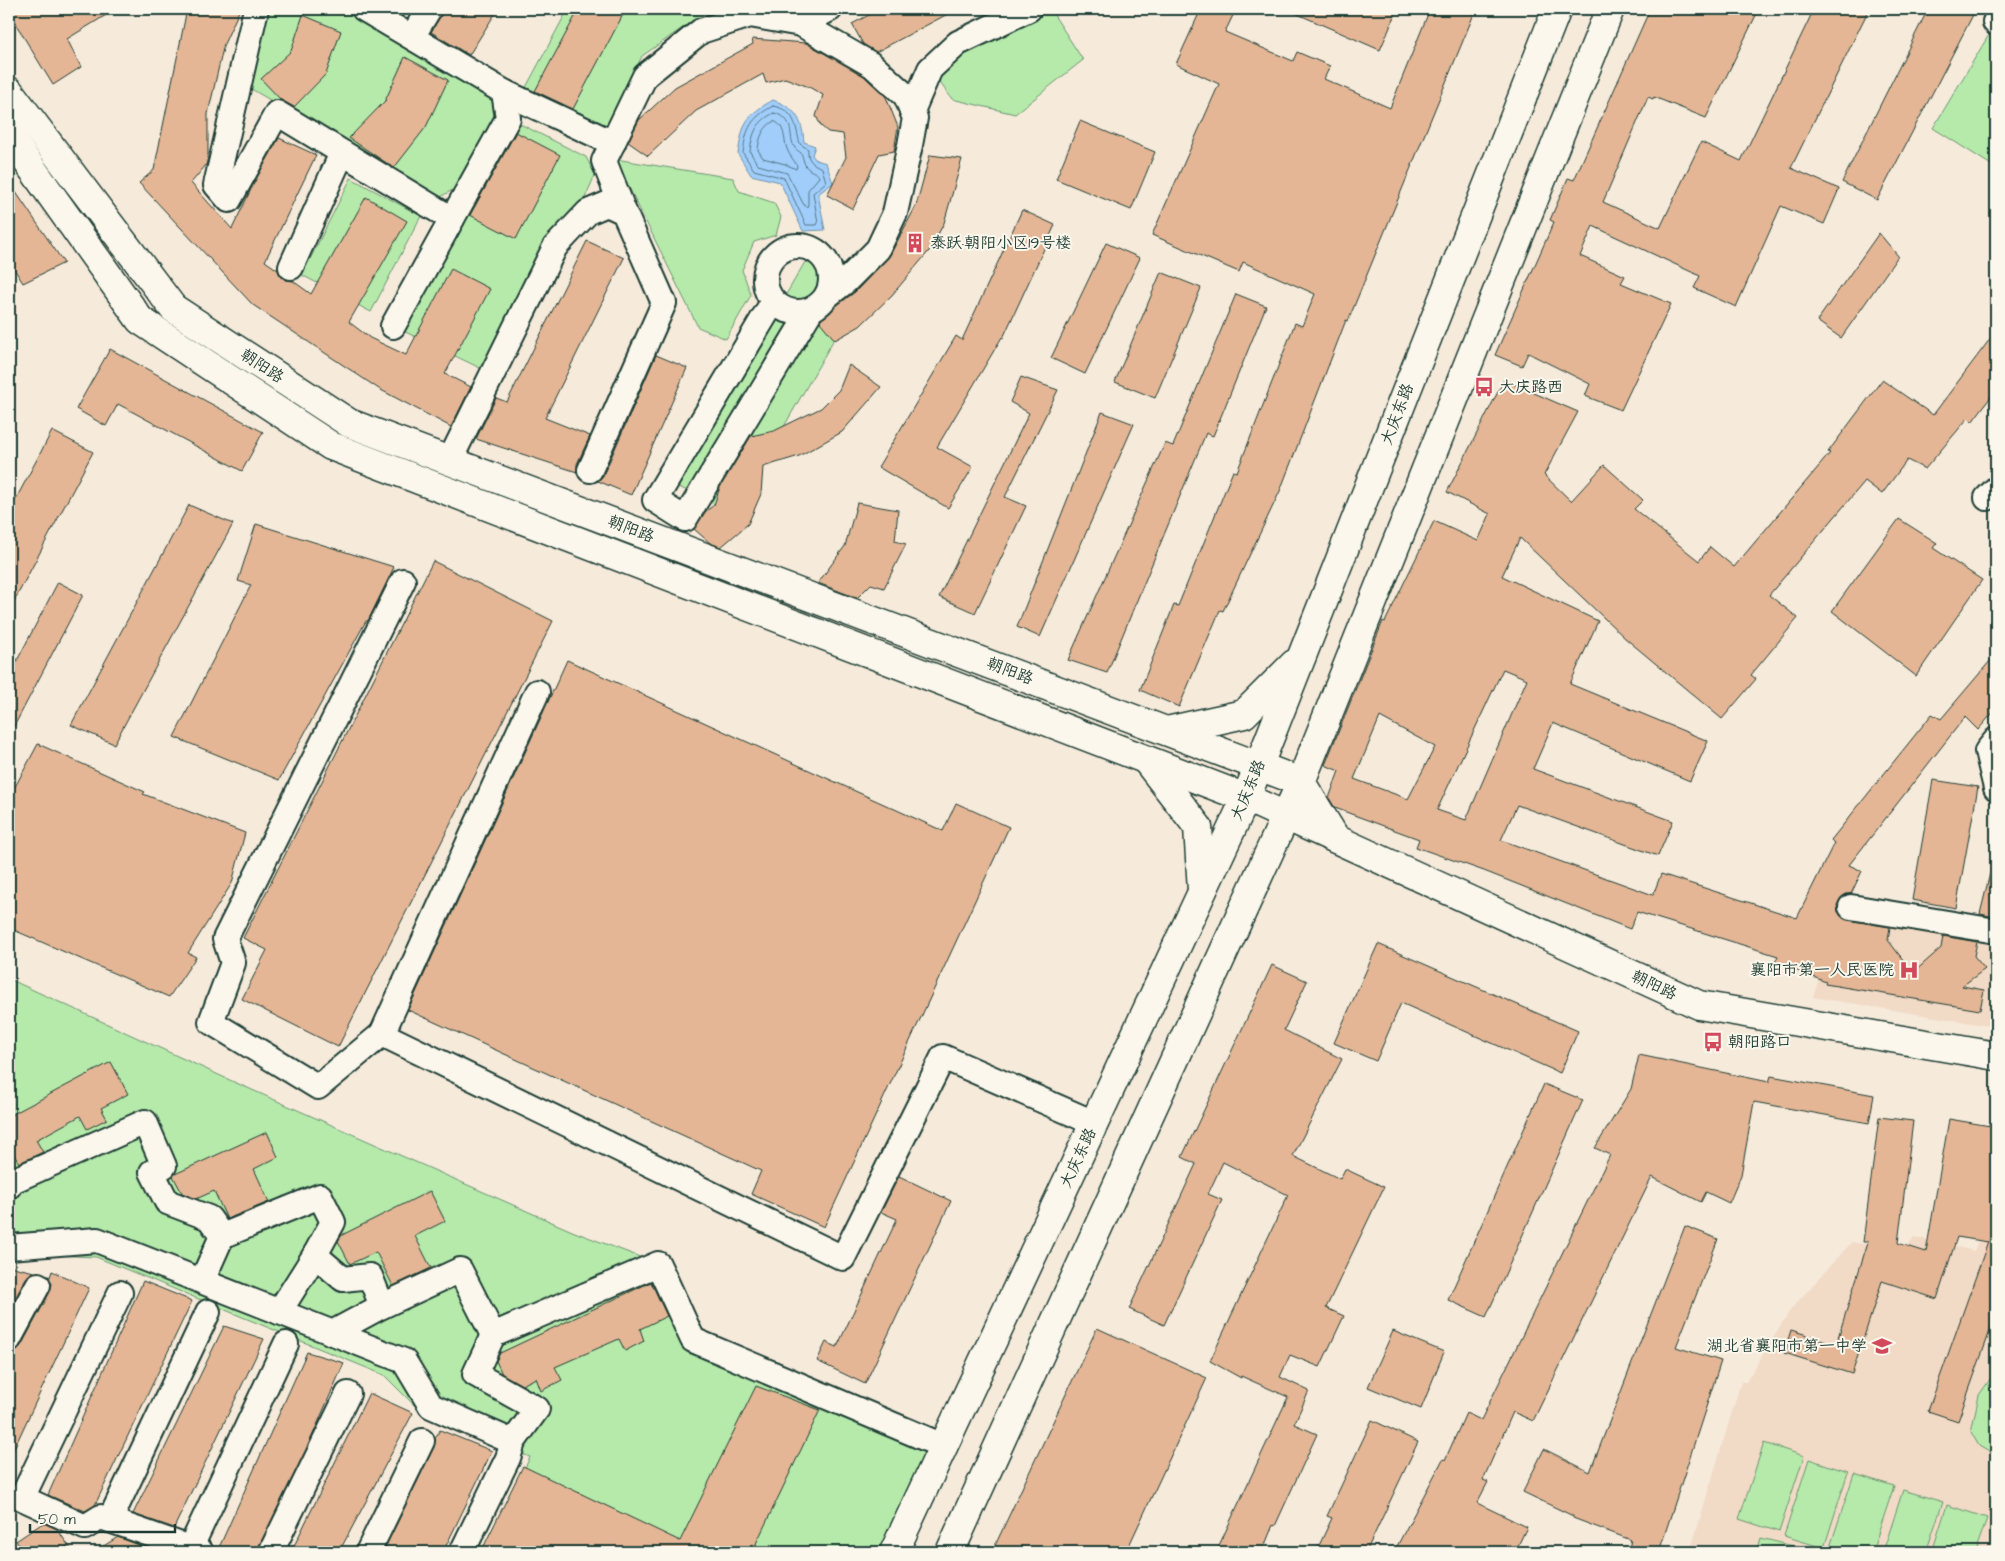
<svg xmlns="http://www.w3.org/2000/svg" width="2005" height="1561" viewBox="0 0 2005 1561" font-family="'Architects Daughter','LXGW WenKai TC',sans-serif">
<rect width="100%" height="100%" fill="#f6eadb"/>
<filter id="ink" filterUnits="userSpaceOnUse"><feTurbulence type="fractalNoise" baseFrequency=".02" numOctaves="2"/><feDisplacementMap in="SourceGraphic" scale="10" xChannelSelector="R" yChannelSelector="G"/><feConvolveMatrix kernelMatrix="1 2 1 2 8 2 1 2 1" color-interpolation-filters="sRGB"/></filter>
<g filter="url(#ink)">
<g fill="#f1dac6">
<path d="M1854 900 1996 925V1027L1813 997 1831 943Z"/>
<path d="M1996 1193V1552H1690L1741 1382H1746L1791 1309 1852 1242 1904 1251 1914 1237 1974 1251Z"/>
</g>
<g fill="#b6eaab" stroke="#6a9470">
<path d="M269 9H342L500 103 499 115 454 189 437 199 248 87Z"/>
<path d="M568 9H718L691 22 642 56 600 144 516 106Z"/>
<path d="M1029 9H1050L1083 60 1015 114 952 99 930 69Z"/>
<path d="M1996 23V168L1933 128Z"/>
<path d="M508 118 586 157 595 175 580 209 551 240 480 368 393 326Z"/>
<path d="M615 159 733 178 739 191 774 203 781 217 776 235 754 242 742 270 751 295 726 339 698 327Z"/>
<path d="M351 178 421 216 371 312 302 275Z"/>
<path d="M812 250 870 276 734 514 675 485Z"/>
<path d="M9 979 234 1082 572 1231 658 1264 694 1340 943 1446 894 1552H486L530 1457 428 1419 384 1375 96 1257 9 1253Z"/>
<path d="M1991 1378H1996V1456L1979 1446 1971 1432 1979 1395Z"/>
<path d="M1764 1443 1804 1456 1779 1532 1739 1519Z"/>
<path d="M1809 1459 1848 1472 1824 1548 1784 1536Z"/>
<path d="M1854 1474 1894 1486 1872 1552H1837L1829 1550Z"/>
<path d="M1903 1490 1943 1502 1926 1552H1883Z"/>
<path d="M1947 1505 1987 1518 1975 1552H1932Z"/>
<path d="M1761 1538 1797 1547 1795 1552H1757Z"/>
</g>
<path fill="#a1cdfb" stroke="#6d93ab" d="M773 100C796 108 802 119 804 142L815 146 812 155 816 160 826 163 833 183 818 194 825 230 803 231 780 182 751 175 738 154C743 122 745 116 773 100Z"/>
<g fill="none" stroke-linecap="round" stroke-linejoin="round">
<g stroke="#537784" stroke-width="1">
<path d="M773 106C796 110 795 126 800 144L808 149C807 161 813 164 822 168L826 182 813 193 818 223 817 225H806L784 178 754 170 743 153C746 128 751 118 773 106Z"/>
<path d="M774 113C797 119 787 136 795 148 796 150 799 151 801 153 804 159 803 166 810 170 815 173 817 172 819 177L808 190V204L807 207 804 205 787 173 758 165 750 152C752 133 757 121 774 113Z"/>
<path d="M774 121C786 126 783 138 787 149 789 155 794 160 797 166L796 169 785 164 763 158 758 150C759 138 763 127 774 121Z"/>
</g>
</g>
<g fill="#e4b695" stroke="#1f3d34" fill-rule="evenodd">
<path d="M9 9H116L67 39 81 67 53 85 9 13Z"/>
<path d="M187 9H240L224 44 208 114V157L206 165 191 183 232 229 254 183 279 138 316 155 265 261 278 270 280 275 286 280 293 281 311 294 366 197 407 221 349 322 370 338 406 355 451 269 490 289 445 374 471 387 451 427 379 389 253 305 139 183 154 170Z"/>
<path d="M445 9H498L469 55 431 32Z"/>
<path d="M579 9H626L573 109 535 91Z"/>
<path d="M880 9H957L876 52 863 44 852 24Z"/>
<path d="M1201 9H1236L1225 32 1293 61 1297 52 1330 66 1324 79 1390 108 1430 9H1476L1348 321 1346 320 1280 491 1223 611 1220 610 1179 707 1140 690 1174 605 1178 606 1233 471 1237 472 1295 323 1302 326 1315 294 1243 262 1239 272 1152 235 1219 84 1176 64Z"/>
<path d="M1286 9H1398L1380 50Z"/>
<path d="M1650 9H1759L1706 118 1654 97 1653 99 1648 97 1603 202 1660 228 1701 142 1741 161 1814 9H1869L1791 168 1839 189 1824 224 1781 206 1736 307 1694 288 1700 276 1593 226 1580 256 1625 276 1621 283 1671 304 1621 410 1585 396 1590 384 1528 353 1522 366 1495 355 1554 222 1550 220 1568 178 1574 180Z"/>
<path d="M1928 9H1976L1877 200 1842 182Z"/>
<path d="M303 15 341 31 326 74 294 107 281 100 261 79 291 51Z"/>
<path d="M752 39 806 43 864 76 886 97 898 127 894 151 879 154 853 209 827 195 846 157 843 134 828 132 821 126 816 116 823 95 809 87 785 78 766 83 763 74 696 111 648 156 628 142 639 120 675 87 753 44Z"/>
<path d="M405 57 448 80 426 127 394 168 349 138 385 101Z"/>
<path d="M1080 121 1155 152 1131 210 1056 179Z"/>
<path d="M516 132 560 155 516 239 470 215Z"/>
<path d="M930 155 962 159 944 223 929 251 892 295 860 326 835 340 820 322 825 311 836 306 855 292 890 255 916 206Z"/>
<path d="M9 182 64 263 23 283 9 261Z"/>
<path d="M1022 210 1055 225 1003 338 1002 337 937 447 973 467 948 508 878 467 956 336 962 340Z"/>
<path d="M1879 233 1898 256 1841 338 1817 321Z"/>
<path d="M587 241 624 258 545 418 590 436 577 464V472L476 439 496 398 507 402Z"/>
<path d="M1106 243 1140 258 1085 374 1051 358Z"/>
<path d="M1161 272 1201 288 1155 398 1115 382Z"/>
<path d="M1236 294 1266 306 1213 436 1206 433 1107 673 1068 660 1165 443 1173 446Z"/>
<path d="M1996 331V390L1972 422 1968 418 1925 469 1907 460 1882 494 1865 481 1769 595 1798 618 1751 675 1756 679 1722 719 1625 638 1520 538 1502 576 1598 621 1570 684 1708 741 1690 781 1553 723 1533 769 1673 821 1658 856 1517 805 1501 840 1653 895 1661 874 1797 918 1834 843 1831 840 1932 714 1941 719 1996 654V709L1978 730 1965 717 1849 865 1862 871 1851 894H1846L1841 898 1837 905 1838 912 1843 918 1848 920 1890 927 1888 940 1913 973 1941 948 1943 936 1977 942 1974 956 1985 969 1962 986 1984 990 1980 1010 1825 984 1826 982 1775 962 1778 956 1637 912 1630 929 1484 871 1416 847 1419 839 1335 808 1329 798 1339 771 1325 765 1383 621 1385 622 1434 521 1478 541 1490 514 1447 492 1504 380 1578 412 1544 475 1571 501 1604 465 1643 500 1634 509 1699 561 1710 547 1734 567 1830 453 1828 452 1882 380 1933 415ZM1503 669 1527 679 1466 820 1437 810ZM1380 717 1435 747 1408 799 1354 779Z"/>
<path d="M110 349 263 432 242 471 118 404 106 426 76 409Z"/>
<path d="M656 355 687 368 631 495 598 481 603 476Z"/>
<path d="M849 365 881 387 842 432 799 456 763 467 761 494 748 524 721 547 710 543 694 529 705 512 714 505 720 487 751 436 774 431 821 408 839 390Z"/>
<path d="M1021 377 1058 390 1005 497 1026 506 975 613 939 597 1029 413 1010 402Z"/>
<path d="M1102 412 1134 424 1040 637 1017 627Z"/>
<path d="M52 431 93 452 9 611V512Z"/>
<path d="M857 503 898 510 895 541 906 544 884 588 871 584 857 598 818 583 845 546Z"/>
<path d="M189 505 233 524 114 744 71 725Z"/>
<path d="M1899 519 1937 543 1933 548 1982 580 1916 676 1832 611Z"/>
<path d="M256 524 394 567 368 621H366L279 780 174 737 251 585 238 581Z"/>
<path d="M433 561 553 621 338 1047 242 999 267 950 243 938Z"/>
<path d="M58 582 83 595 9 736V676Z"/>
<path d="M567 660 943 831 956 803 1009 827 824 1227 751 1194 761 1171 408 1010Z"/>
<path d="M38 744 145 792 143 794 245 833 232 883 188 953 196 957 169 997 9 928V798Z"/>
<path d="M1933 780 1978 787 1956 908 1912 900Z"/>
<path d="M1990 873H1996V917L1980 914Z"/>
<path d="M1378 944 1578 1031 1560 1073 1401 1003 1376 1061 1334 1043Z"/>
<path d="M1272 965 1307 981 1284 1030 1342 1059 1293 1156 1340 1179 1345 1169 1384 1187 1326 1308 1344 1316 1320 1367 1290 1355 1280 1377 1309 1391 1294 1424 1317 1434 1275 1526 1273 1525 1262 1552H1216L1288 1397 1241 1376V1378L1210 1361 1288 1195 1223 1162 1208 1194 1222 1200 1164 1325 1129 1309 1196 1164 1182 1157Z"/>
<path d="M1639 1055 1769 1082 1771 1076 1874 1095 1869 1123 1754 1102 1741 1175 1729 1203 1706 1192 1701 1202 1652 1177 1533 1421 1513 1412 1483 1480 1488 1482 1477 1503 1527 1527 1515 1552H1394L1443 1459 1445 1460 1466 1413 1481 1420 1610 1155 1595 1148 1631 1089Z"/>
<path d="M111 1062 128 1094 101 1108 107 1119 87 1129 80 1116 36 1140 43 1152 19 1163 9 1145V1116Z"/>
<path d="M1544 1084 1583 1100 1486 1317 1448 1300Z"/>
<path d="M1879 1117 1913 1121 1898 1243 1926 1252 1949 1119 1996 1127V1314L1958 1421 1928 1411 1988 1242 1957 1237 1937 1299 1882 1281 1852 1374 1784 1353 1791 1330 1836 1344 1868 1242H1863Z"/>
<path d="M267 1132 278 1157 254 1169 269 1202 227 1219 214 1191 196 1199 182 1193 173 1176 175 1174Z"/>
<path d="M899 1176 951 1201 865 1384 817 1361 826 1342 837 1347 897 1219 881 1212Z"/>
<path d="M430 1191 445 1221 415 1236 431 1268 393 1286 376 1252 350 1264 338 1241 342 1235Z"/>
<path d="M1685 1226 1718 1239 1676 1347 1721 1361 1659 1552H1628L1631 1540 1573 1518V1516L1523 1492 1544 1449 1590 1472Z"/>
<path d="M9 1266 34 1272 26 1278 9 1310Z"/>
<path d="M52 1271 89 1288 9 1459V1353L16 1351 21 1346 50 1292 52 1284 48 1276 50 1277Z"/>
<path d="M143 1281 192 1301 95 1505 85 1511 48 1495Z"/>
<path d="M651 1282 667 1316 640 1329 644 1341 625 1351 619 1339 555 1367 562 1380 541 1391 536 1378 522 1385 502 1374 496 1361 500 1353Z"/>
<path d="M224 1326 264 1339 174 1528 133 1514Z"/>
<path d="M1097 1328 1207 1378 1126 1552H992Z"/>
<path d="M1393 1331 1444 1352 1421 1409 1368 1387Z"/>
<path d="M307 1352 344 1363 307 1448 259 1546 257 1552H217Z"/>
<path d="M756 1386 820 1410 752 1552H481L523 1466 680 1541Z"/>
<path d="M369 1393 413 1413 339 1552H291Z"/>
<path d="M1372 1420 1418 1442 1366 1552H1316L1332 1518 1327 1516Z"/>
<path d="M440 1430 492 1451 443 1552H383L434 1447 435 1438Z"/>
<path d="M43 1523 57 1529 73 1552H24L16 1541Z"/>
<path d="M118 1537 139 1545 144 1552H94Z"/>
</g>
<g fill="none" stroke-linecap="round" stroke-linejoin="round">
<defs>
<g id="minor">
<path d="M256 9 216 185 229 200 277 113 452 219 508 118 504 92"/>
<path d="M364 9 504 92 613 143"/>
<path d="M1995 22 1996 23"/>
<path d="M801 24 830 9"/>
<path d="M412 37 429 9"/>
<path d="M912 111 930 69 958 43 1029 9"/>
<path d="M624 212 604 161 645 76 701 31 750 15 801 24 872 65 906 96 915 118 910 145 895 213 878 249 846 281 828 295"/>
<circle cx="798" cy="279" r="33"/>
<path d="M291 267 342 153"/>
<path d="M773 302 655 500 685 519 811 310"/>
<path d="M393 326 452 219"/>
<path d="M450 460 555 247 588 212 607 204 624 212 664 303 590 470"/>
<path d="M1987 498 1996 489"/>
<path d="M537 692 382 1034 843 1258 943 1057 1094 1123"/>
<path d="M1996 740 1987 751 1996 788"/>
<path d="M1851 907 1996 931"/>
<path d="M382 1034 318 1087 211 1022 233 963 225 939 403 581"/>
<path d="M9 1186 10 1182 145 1122 164 1166 152 1172 167 1202 209 1218 222 1236 320 1196 333 1222 315 1255 343 1279 370 1276 382 1306 460 1270 493 1335 658 1264 693 1340 943 1446"/>
<path d="M9 1247 97 1240 404 1361 431 1406 513 1442 508 1458 462 1552"/>
<path d="M202 1281 222 1236"/>
<path d="M120 1293 22 1498 85 1527 101 1517 201 1552"/>
<path d="M279 1312 315 1255"/>
<path d="M332 1333 382 1306"/>
<path d="M493 1335 475 1374 537 1409 513 1442"/>
<path d="M9 1339 38 1285"/>
<path d="M110 1520 208 1312"/>
<path d="M186 1552 190 1549 286 1344"/>
<path d="M271 1552 348 1394"/>
<path d="M368 1552 422 1441"/>
</g>
<g id="major">
<path d="M9 91 173 308 349 423 1301 782 1336 839"/>
<path d="M9 136 140 320 331 446 1246 798 1699 1005 1996 1056"/>
<path d="M1167 731 1244 714 1294 664"/>
<path d="M1146 760 1198 827 1202 890"/>
<path d="M894 1552 1246 798 1557 9"/>
<path d="M950 1552 1299 787 1610 9"/>
</g>
</defs>
<use href="#minor" stroke="#1f3d34" stroke-width="28"/>
<use href="#major" stroke="#1f3d34" stroke-width="31"/>
<use href="#minor" stroke="#fbf7ec" stroke-width="24"/>
<use href="#major" stroke="#fbf7ec" stroke-width="28"/>
</g>
</g>
<defs>
<symbol id="building-bare" viewBox="-9 -9 18 18"><path d="M-4-6H4V6H1V3H-1V6H-4ZM-2.5-4.3h1.7v1.8h-1.7ZM.8-4.3h1.7v1.8H.8ZM-2.5-1h1.7V.8h-1.7ZM.8-1h1.7V.8H.8Z" fill="#d1495b" stroke="#fbf7ec" stroke-width="2.5" paint-order="stroke"/></symbol>
<symbol id="bus-bare" viewBox="-9 -9 18 18"><path d="M-5-6H5V4H4V6H2V4H-2V6H-4V4H-5ZM-3.5-4V0h7V-4ZM-3.5 1.2v1.5H-2V1.2ZM2 1.2v1.5H3.5V1.2Z" fill="#d1495b" stroke="#fbf7ec" stroke-width="2.5" paint-order="stroke"/></symbol>
<symbol id="hospital-bare" viewBox="-9 -9 18 18"><path d="M-5-5h3v3.5h4V-5h3V5h-3V1.5h-4V5h-3Z" fill="#d1495b" stroke="#fbf7ec" stroke-width="2.5" paint-order="stroke"/></symbol>
<symbol id="school-bare" viewBox="-9 -9 18 18"><path d="M0-5L7-2L0 1L-7-2ZM-4 1L0 2.5L4 1V4Q0 6-4 4Z" fill="#d1495b" stroke="#fbf7ec" stroke-width="2.5" paint-order="stroke"/></symbol>
</defs>
<g fill-rule="evenodd">
<use href="#building-bare" x="901" y="229" width="28" height="28"/>
<use href="#bus-bare" x="1470" y="373" width="28" height="28"/>
<use href="#hospital-bare" x="1895" y="956" width="28" height="28"/>
<use href="#bus-bare" x="1699" y="1028" width="28" height="28"/>
<use href="#school-bare" x="1868" y="1332" width="28" height="28"/>
</g>
<g text-anchor="middle" dominant-baseline="central" stroke-width="4" stroke-linejoin="round" paint-order="stroke">
<g font-size="16" fill="#1f3d34" stroke="#fbf7ec" text-anchor="start">
<text x="930" y="243">泰跃·朝阳小区19号楼</text>
<text x="1499" y="387">大庆路西</text>
<text x="1894" y="970" text-anchor="end">襄阳市第一人民医院</text>
<text x="1728" y="1042">朝阳路口</text>
<text x="1867" y="1346" text-anchor="end">湖北省襄阳市第一中学</text>
</g>
<g font-size="16" fill="#1f3d34" stroke="#fbf7ec">
<text transform="translate(262 366) rotate(33)">朝阳路</text>
<text transform="translate(1397 414) rotate(-69)">大庆东路</text>
<text transform="translate(631 529) rotate(21)">朝阳路</text>
<text transform="translate(1010 671) rotate(21)">朝阳路</text>
<text transform="translate(1248 790) rotate(-67)">大庆东路</text>
<text transform="translate(1654 985) rotate(25)">朝阳路</text>
<text transform="translate(1078 1158) rotate(-65)">大庆东路</text>
</g>
</g>
<rect width="2005" height="1561" fill="none" stroke="#fbf7ec" stroke-width="30"/>
<rect x="15" y="15" width="1975" height="1531" fill="none" stroke="#1f3d34" stroke-width="2" filter="url(#ink)"/>
<path d="M30 1524v8h145v-8" fill="none" stroke="#1f3d34" stroke-width="2.5"/>
<text x="38" y="1524" font-size="15" fill="#1f3d34" stroke="#fbf7ec" stroke-width="4" paint-order="stroke">50 m</text>
</svg>
